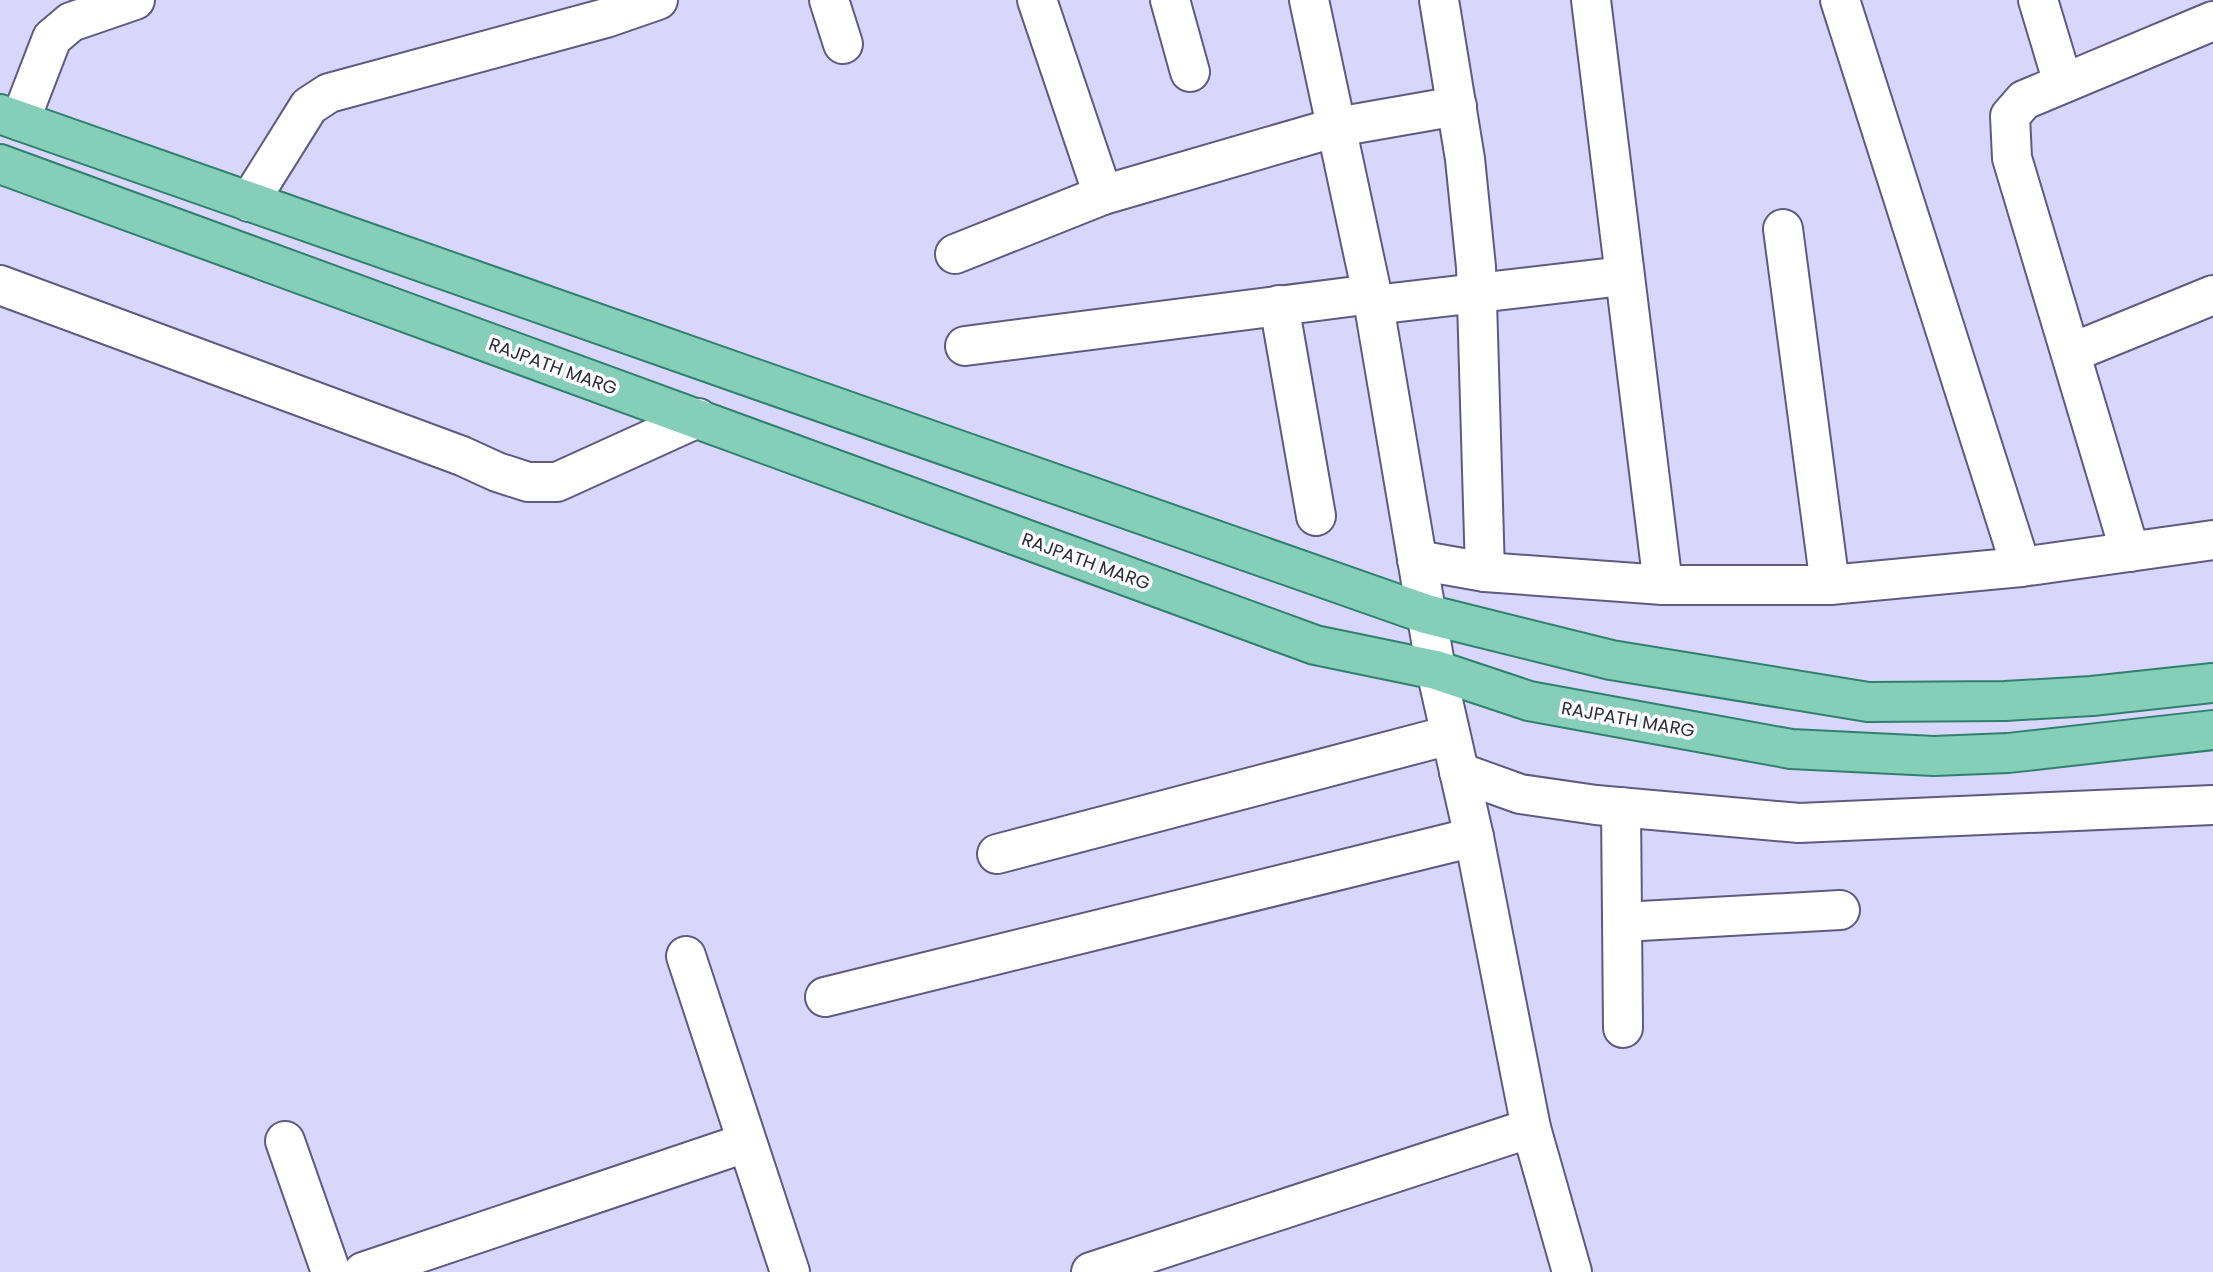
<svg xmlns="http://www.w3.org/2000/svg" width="2213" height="1272" viewBox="0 0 2213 1272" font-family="Poppins,sans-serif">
<rect width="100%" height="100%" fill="#d8d6fa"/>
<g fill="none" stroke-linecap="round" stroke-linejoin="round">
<defs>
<g id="minor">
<path d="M829 0 843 44"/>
<path d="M1037 0 1103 195"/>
<path d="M1170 0 1190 72"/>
<path d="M1309 0 1372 294 1436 670 1474 837 1531 1128 1572 1272"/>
<path d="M1439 0 1465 159 1476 267 1485 572"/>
<path d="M1591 0 1663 585"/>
<path d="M1840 0 2021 567"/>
<path d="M2038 0 2063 83"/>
<path d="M20 121 52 38 71 22 135 0"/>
<path d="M249 202 309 106 329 93 606 18 658 0"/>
<path d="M1783 229 1830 585"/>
<path d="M955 254 1103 195 1337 127 1457 106"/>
<path d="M0 285 462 456 497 472 528 482H557L698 418"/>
<path d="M1279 305 1316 516"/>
<path d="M1374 305 1623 276"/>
<path d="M965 346 1372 294"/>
<path d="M2071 353 2213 295"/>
<path d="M2130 552 2012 158 2010 116 2024 100 2213 21"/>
<path d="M1417 560 1485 572 1663 585H1830L2021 567 2213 540"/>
<path d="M1459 772 1520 794 1596 805 1799 823 2213 805"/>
<path d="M1621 807 1623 1028"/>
<path d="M997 854 1450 735"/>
<path d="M1623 922 1840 910"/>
<path d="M686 956 790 1272"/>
<path d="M825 997 1474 837"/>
<path d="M285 1141 331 1272"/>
<path d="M363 1272 745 1143"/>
<path d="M1091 1272 1531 1128"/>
</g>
<g id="major">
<path d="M0 114 1426 614 1611 660 1868 702 2005 701 2092 696 2213 683"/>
<path d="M0 164 1315 645 1436 670 1529 701 1791 749 1934 756 2008 753 2213 730"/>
</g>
</defs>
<use href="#minor" stroke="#5e5a80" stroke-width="42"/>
<use href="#major" stroke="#31806d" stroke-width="42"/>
<use href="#minor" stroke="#fff" stroke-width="38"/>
<use href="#major" stroke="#85ceb8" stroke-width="38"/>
</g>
<g text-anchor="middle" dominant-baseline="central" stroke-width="7" stroke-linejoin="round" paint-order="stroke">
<g font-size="18" fill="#2c2b3c" stroke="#fcfcfc">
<text transform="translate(553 366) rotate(20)">RAJPATH MARG</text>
<text transform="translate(1086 561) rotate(20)">RAJPATH MARG</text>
<text transform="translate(1628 719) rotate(10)">RAJPATH MARG</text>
</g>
</g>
</svg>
